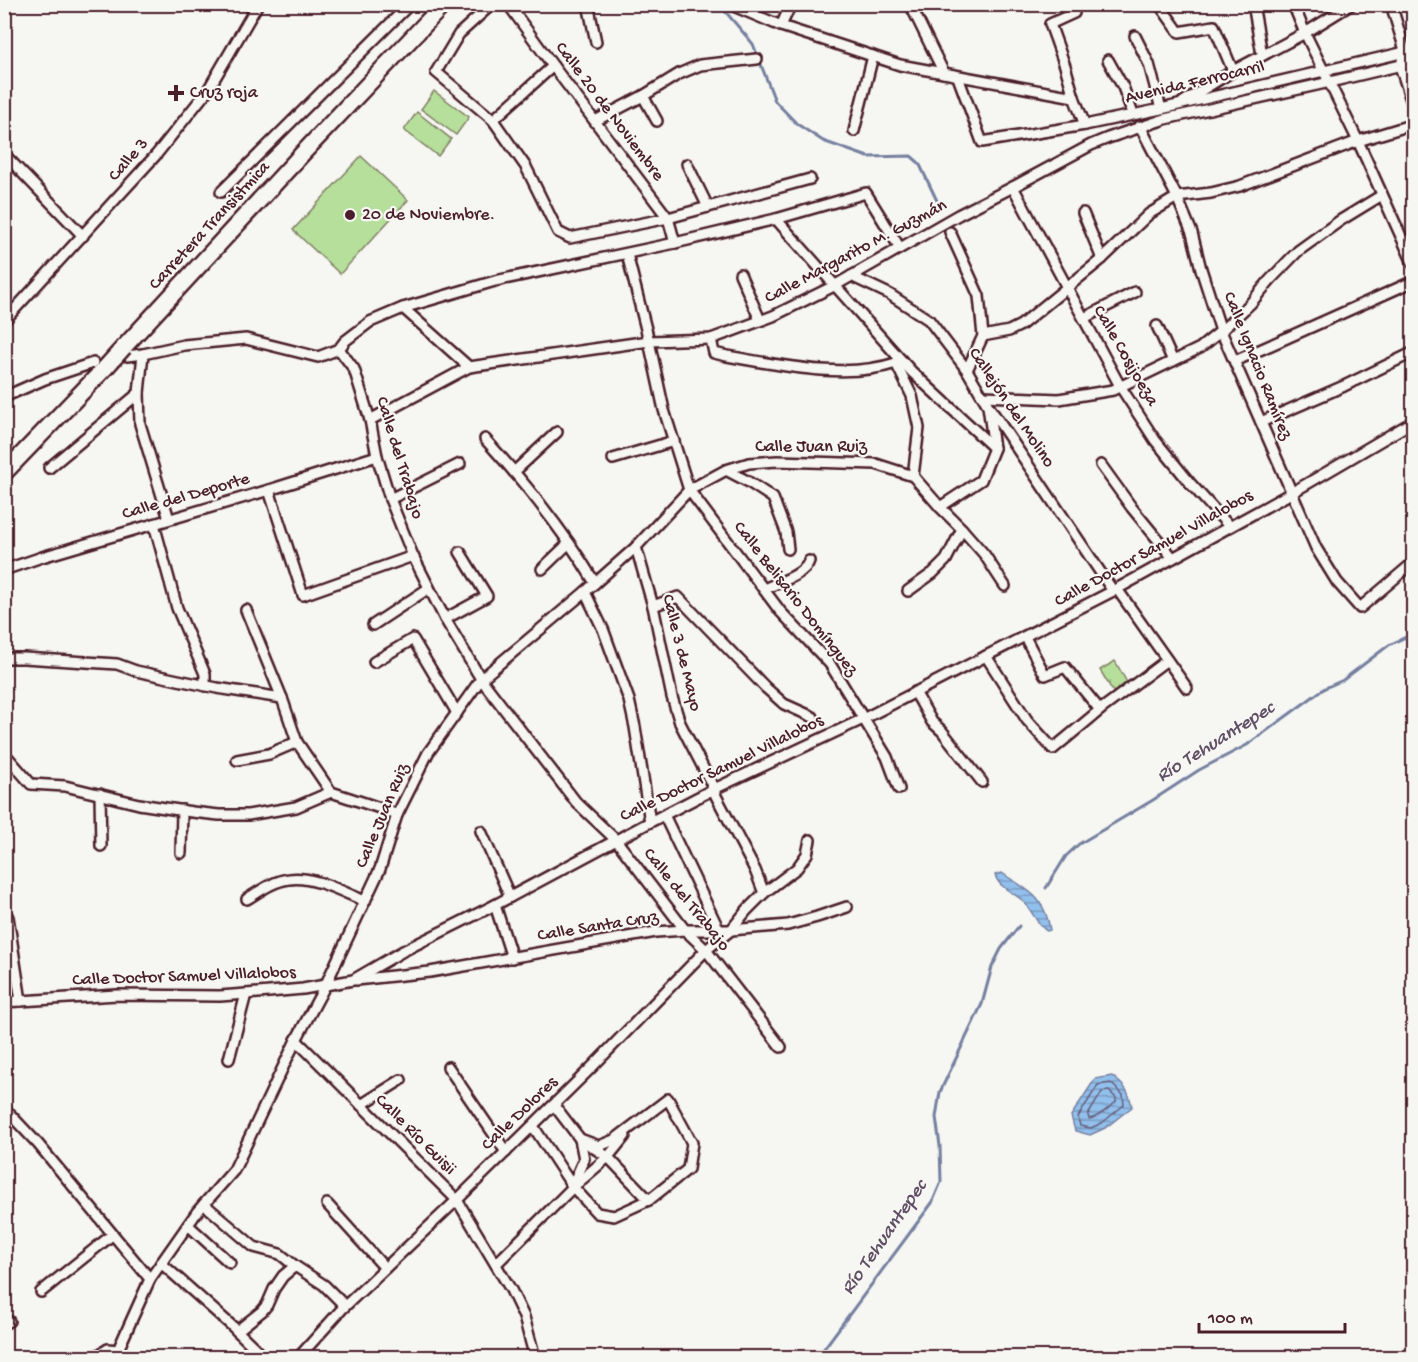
<svg xmlns="http://www.w3.org/2000/svg" width="1418" height="1362" viewBox="0 0 1418 1362" font-family="'Gochi Hand',sans-serif">
<defs>
<pattern id="park-tufts" width="24" height="20" patternUnits="userSpaceOnUse" patternTransform="scale(1.5)"><rect width="24" height="20" fill="#b6df9b"/><path d="M3 7l-1-3M5 7V3M7 7l1-3M15 17l-1-3M17 17v-4M19 17l1-3" fill="none" stroke="#9ebf86"/></pattern>
<pattern id="water-rules" width="6" height="5" patternUnits="userSpaceOnUse" patternTransform="scale(1.5)"><rect width="6" height="5" fill="#92c0ed"/><path d="M0 2.5h6" fill="none" stroke="#799bc0"/></pattern>
</defs>
<rect width="100%" height="100%" fill="#f6f6f2"/>
<filter id="ink" filterUnits="userSpaceOnUse"><feTurbulence type="fractalNoise" baseFrequency=".0167" numOctaves="2"/><feDisplacementMap in="SourceGraphic" scale="12" xChannelSelector="R" yChannelSelector="G"/><feConvolveMatrix kernelMatrix="1 2 1 2 8 2 1 2 1" color-interpolation-filters="sRGB"/></filter>
<g filter="url(#ink)">
<path fill="url(#park-tufts)" stroke="#807f63" stroke-width="1.5" d="M1115 661 1129 686 1115 695 1100 670Z"/>
<g fill="#b6df9b" stroke="#807f63" stroke-width="1.5">
<path d="M434 91 469 117 456 135 421 109Z"/>
<path d="M417 112 451 139 438 156 404 130Z"/>
<path d="M361 156 408 200 340 274 293 230Z"/>
</g>
<g fill="url(#water-rules)" stroke="#75809f" stroke-width="1.5">
<path d="M1002 873C1028 891 1045 896 1050 930L1047 931C1038 927 1032 910 1023 901 1013 892 999 888 995 875Z"/>
<path d="M1112 1076C1125 1086 1129 1091 1132 1107L1105 1128 1090 1135 1075 1131 1071 1116 1095 1079Z"/>
</g>
<g fill="none" stroke-linecap="round" stroke-linejoin="round">
<g stroke="#675f79" stroke-width="1.5">
<path d="M1111 1083 1123 1095 1124 1105 1102 1123 1091 1128 1080 1126 1078 1117 1098 1085Z"/>
<path d="M1109 1091 1116 1098V1102C1108 1108 1099 1118 1089 1119L1088 1115 1102 1092Z"/>
</g>
<g stroke="#75809f" stroke-width="3">
<path d="M724 10 753 44 775 101 797 124 823 141 868 157 911 156 919 163 940 207"/>
<path d="M1046 888 1066 856 1079 844 1153 800 1199 770 1247 745 1325 688 1343 680 1389 645 1414 633"/>
<path d="M817 1358 932 1203 941 1182 940 1146 936 1117 940 1092 982 1004 992 967 1001 949 1019 926"/>
</g>
<defs>
<g id="minor">
<path d="M492 4 459 34 436 72 493 120 526 167 558 232 570 238 668 218 810 179"/>
<path d="M508 4 553 66 668 218 675 243"/>
<path d="M588 4 596 42"/>
<path d="M729 4 781 26 900 65 1074 97 1085 125"/>
<path d="M910 4 944 73"/>
<path d="M1159 4 1179 32 1214 26 1233 71"/>
<path d="M1253 4 1261 49 1263 55"/>
<path d="M1293 4 1305 33 1358 141 1414 265"/>
<path d="M1391 4 1404 47 1401 69 1414 109"/>
<path d="M1074 13 1050 24 1065 66 1074 97"/>
<path d="M781 26 791 4"/>
<path d="M1135 36 1149 64 1161 109"/>
<path d="M1108 60 1123 87 1133 114"/>
<path d="M958 77 982 142 1085 125 1161 109 1414 50"/>
<path d="M643 96 657 121"/>
<path d="M1183 102 1233 71 1305 33 1352 4"/>
<path d="M493 120 553 66"/>
<path d="M595 121 643 96 679 74 700 65 757 59"/>
<path d="M1140 126 1177 197 1192 233 1201 269 1221 331 1316 548 1337 582 1360 608 1414 562"/>
<path d="M854 131 873 56"/>
<path d="M4 154 83 236"/>
<path d="M687 164 708 207"/>
<path d="M1013 187 1120 386 1155 440 1190 483 1229 526"/>
<path d="M221 192 410 4"/>
<path d="M1083 213 1102 259"/>
<path d="M776 219 902 361 896 363 912 396 919 428 913 476"/>
<path d="M950 232 979 296 983 336 967 370"/>
<path d="M627 254 649 341 664 410 689 490 780 611 830 664 887 757 899 789"/>
<path d="M740 274 760 320"/>
<path d="M851 276 889 294 929 320 967 370 987 404 1113 591"/>
<path d="M403 308 469 367"/>
<path d="M1084 318 1135 292"/>
<path d="M4 321 156 155 208 90 258 4"/>
<path d="M1157 326 1173 361"/>
<path d="M983 336 1009 331 1021 325 1102 259 1149 214 1177 197 1211 193 1240 186 1358 141 1414 124"/>
<path d="M711 339 714 353 727 356C779 365 845 380 896 363"/>
<path d="M339 349 354 369 370 420 377 456 390 499 413 556 445 619 481 679 576 802 616 840 685 930 706 950 781 1047"/>
<path d="M143 354 139 393 140 424 169 519"/>
<path d="M127 356 143 354 184 345 246 339 318 357 339 349 345 341 370 322 403 308 495 281 675 243 776 219 866 193 900 248"/>
<path d="M902 361 912 372 994 448 988 406"/>
<path d="M1235 361 1414 281"/>
<path d="M983 396 1059 399 1113 390 1200 348 1221 331 1250 304 1270 280 1298 251 1341 220 1382 195"/>
<path d="M4 397 45 379 93 363"/>
<path d="M370 420 469 367 649 341 711 339 773 316 834 286 958 215 1013 187 1091 145 1108 138 1165 119 1330 82 1414 62"/>
<path d="M1261 422 1344 386 1414 352"/>
<path d="M485 439C526 484 564 531 595 583"/>
<path d="M613 459 674 441"/>
<path d="M1101 465 1132 508 1173 558"/>
<path d="M49 468 139 393"/>
<path d="M726 470 747 481 773 498 786 532 788 549"/>
<path d="M514 472 557 432"/>
<path d="M269 490 303 595 413 556"/>
<path d="M390 499 460 464"/>
<path d="M154 524 177 608 205 674V686"/>
<path d="M962 529 984 554 1005 586"/>
<path d="M636 547 653 606 672 697 680 723 712 785 716 796 755 870 764 893"/>
<path d="M542 569 569 543"/>
<path d="M4 570 42 557 269 490 377 456"/>
<path d="M764 589C777 583 805 575 809 561"/>
<path d="M1117 589 1187 688"/>
<path d="M908 591 933 573 946 560 962 529 940 507"/>
<path d="M585 592 603 629 629 700 635 727 650 822"/>
<path d="M653 606 678 597 766 688 784 704 813 717"/>
<path d="M246 610 282 698 297 742 331 792"/>
<path d="M445 619 487 596 460 552"/>
<path d="M373 625 429 588"/>
<path d="M1025 637 1045 675 1065 667 1100 710 1167 660"/>
<path d="M986 656 1027 720 1053 749 1100 710"/>
<path d="M4 658H24L117 664 136 671 178 680 217 688 282 698"/>
<path d="M374 662 413 639 457 713"/>
<path d="M915 692 932 722 942 731 982 782"/>
<path d="M4 753 31 784 65 786 139 804 192 812 219 815H248L296 807 331 792 383 809 397 815"/>
<path d="M237 760 269 754 297 742"/>
<path d="M100 794 101 846"/>
<path d="M664 815 719 930"/>
<path d="M481 831 510 897"/>
<path d="M181 853 182 810"/>
<path d="M247 899C260 891 273 881 289 879 312 875 343 892 365 901"/>
<path d="M495 905 512 958"/>
<path d="M8 917 21 1001"/>
<path d="M356 980 430 972 656 932 685 930H731L788 925 817 917 847 907"/>
<path d="M4 1002 117 995 220 996 246 994 303 989 353 980 403 951 495 905 650 822 710 791 861 720 1113 591 1293 492 1414 421"/>
<path d="M296 1040 457 1200 511 1290 524 1317 535 1358"/>
<path d="M229 1059 246 994"/>
<path d="M448 1067 506 1152"/>
<path d="M361 1105 401 1080"/>
<path d="M554 1105 580 1139 608 1157 649 1200"/>
<path d="M4 1106 7 1111 38 1144 150 1279"/>
<path d="M573 1184 584 1159 580 1139"/>
<path d="M573 1187 597 1213 614 1216 649 1200 688 1169 692 1143 668 1099 614 1140 599 1146 580 1139"/>
<path d="M573 1187 608 1157 625 1136"/>
<path d="M204 1204 254 1247 280 1254 295 1266"/>
<path d="M327 1204 385 1268"/>
<path d="M188 1225 230 1263"/>
<path d="M161 1263 232 1326 265 1358"/>
<path d="M496 1264 573 1187 533 1126"/>
<path d="M41 1292 112 1235"/>
<path d="M4 1324 9 1321"/>
<path d="M237 1331 262 1311 267 1305 274 1289 283 1276 295 1266 324 1285 345 1306"/>
<path d="M94 1358 108 1349 118 1350 127 1358"/>
<path d="M117 1358 118 1350 150 1279 197 1212 234 1170 296 1040 326 984 380 869 397 815 428 753 481 679 585 592 636 547 689 490 726 470 749 463 777 461 876 464 913 476 940 507 981 480 994 448"/>
<path d="M298 1358 342 1309 457 1200 593 1066 706 950 731 930 747 910 764 893 797 868 807 854 810 840"/>
</g>
<g id="primary">
<path d="M124 347 302 154 444 4"/>
<path d="M4 473 106 367"/>
</g>
</defs>
<use href="#minor" stroke="#4a1f2b" stroke-width="14"/>
<use href="#primary" stroke="#4a1f2b" stroke-width="20"/>
<use href="#minor" stroke="#f6f6f2" stroke-width="9"/>
<use href="#primary" stroke="#f6f6f2" stroke-width="15"/>
<defs>
<path id="primary-bridge" d="M106 367 124 347"/>
</defs>
<use href="#primary-bridge" stroke="#4a1f2b" stroke-width="20" stroke-linecap="butt"/>
<use href="#primary-bridge" stroke="#f6f6f2" stroke-width="15"/>
</g>
</g>
<g fill="#4a1f2b" stroke="#f6f6f2" stroke-width="2">
<path d="M173 84h6v6h6v6h-6v6h-6v-6h-6v-6h6z"/>
<circle cx="350" cy="215" r="6"/>
</g>
<g text-anchor="middle" dominant-baseline="central" stroke-width="4.5" stroke-linejoin="round" paint-order="stroke">
<g font-size="18" fill="#4a1f2b" stroke="#f6f6f2">
<text transform="translate(1195 83) rotate(-13)">Avenida Ferrocarril</text>
<text transform="translate(609 112) rotate(53)">Calle 20 de Noviembre</text>
<text transform="translate(129 160) rotate(-49)">Calle 3</text>
<text transform="translate(210 226) rotate(-47)">Carretera Transistmica</text>
<text transform="translate(856 252) rotate(-28)">Calle Margarito M. Guzmán</text>
<text transform="translate(1125 356) rotate(60)">Calle Cosijoeza</text>
<text transform="translate(1257 366) rotate(68)">Calle Ignacio Ramírez</text>
<text transform="translate(1011 408) rotate(56)">Callejón del Molino</text>
<text x="811" y="447">Calle Juan Ruiz</text>
<text transform="translate(399 458) rotate(73)">Calle del Trabajo</text>
<text transform="translate(186 497) rotate(-16)">Calle del Deporte</text>
<text transform="translate(1154 549) rotate(-29)">Calle Doctor Samuel Villalobos</text>
<text transform="translate(795 599) rotate(52)">Calle Belisario Domínguez</text>
<text transform="translate(681 653) rotate(76)">Calle 3 de Mayo</text>
<text transform="translate(722 769) rotate(-26)">Calle Doctor Samuel Villalobos</text>
<text transform="translate(383 816) rotate(-67)">Calle Juan Ruiz</text>
<text transform="translate(686 900) rotate(51)">Calle del Trabajo</text>
<text transform="translate(598 927) rotate(-9)">Calle Santa Cruz</text>
<text transform="translate(184 977) rotate(-2)">Calle Doctor Samuel Villalobos</text>
<text transform="translate(520 1114) rotate(-44)">Calle Dolores</text>
<text transform="translate(415 1135) rotate(45)">Calle Río Guisii</text>
</g>
<g font-size="18" fill="#4a1f2b" stroke="#f6f6f2" text-anchor="start">
<text x="190" y="93">Cruz roja</text>
<text x="362" y="215">20 de Noviembre.</text>
</g>
<g font-size="20" font-style="italic" fill="#604f65" stroke="#f6f6f2">
<text transform="translate(1216 743) rotate(-32)">Río Tehuantepec</text>
<text transform="translate(885 1238) rotate(-55)">Río Tehuantepec</text>
</g>
</g>
<rect width="1418" height="1362" fill="none" stroke="#f6f6f2" stroke-width="24"/>
<rect x="12" y="12" width="1394" height="1338" fill="none" stroke="#4a1f2b" stroke-width="2" filter="url(#ink)"/>
<path d="M1199 1323v9h146v-9" fill="none" stroke="#4a1f2b" stroke-width="3"/>
<text x="1208" y="1323" font-size="18" fill="#4a1f2b" stroke="#f6f6f2" stroke-width="4.5" paint-order="stroke">100 m</text>
</svg>
